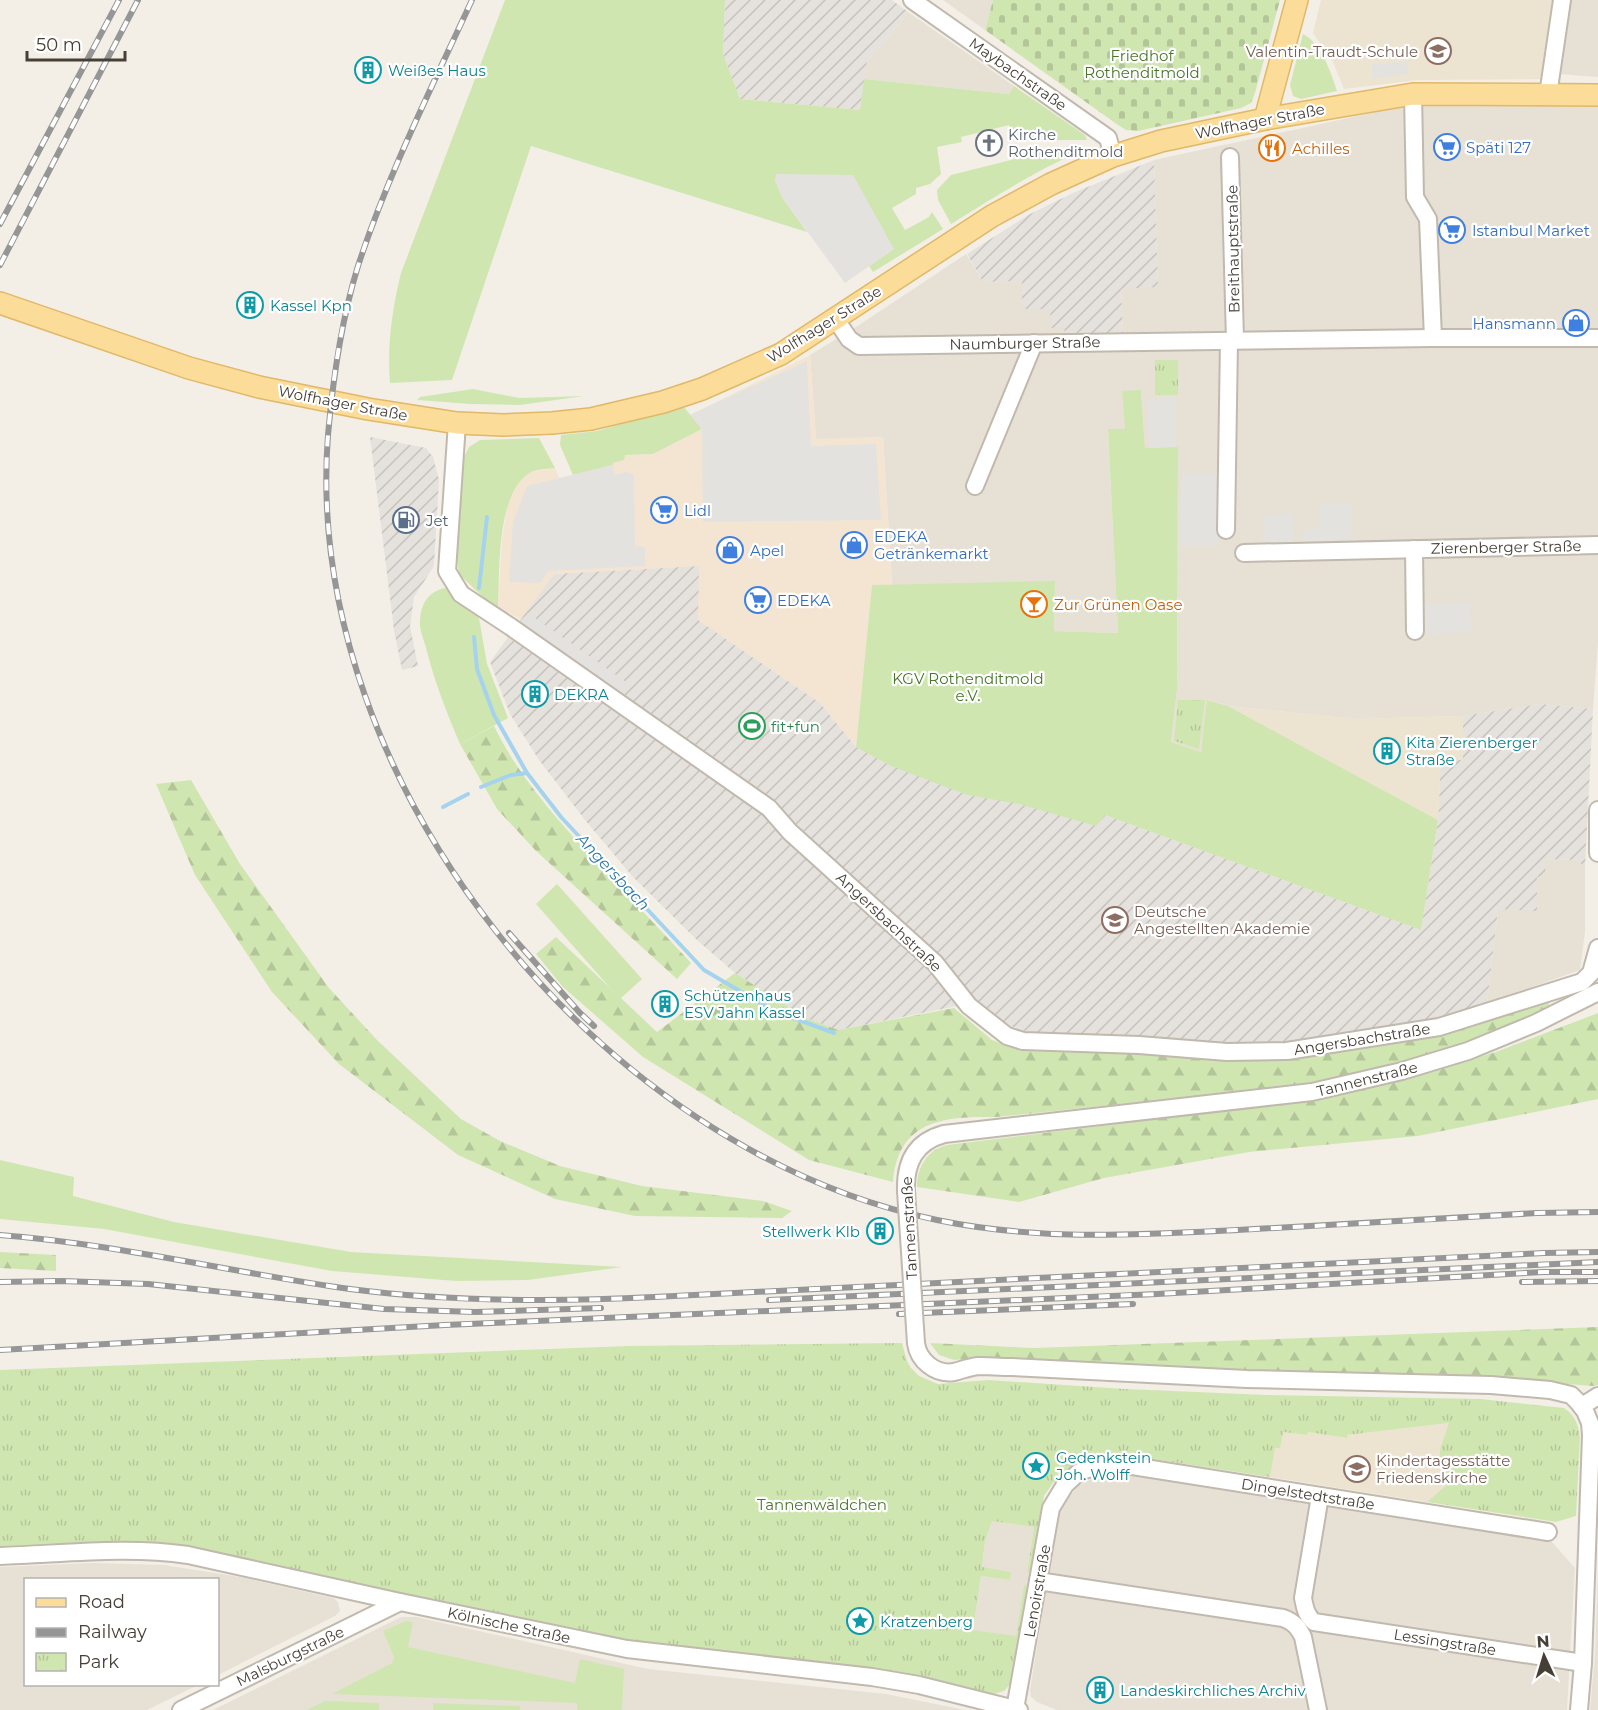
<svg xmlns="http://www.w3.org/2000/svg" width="1598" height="1710" viewBox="0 0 1598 1710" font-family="Montserrat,sans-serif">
<defs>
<pattern id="industrial-furrows" width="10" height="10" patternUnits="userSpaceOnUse" patternTransform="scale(1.5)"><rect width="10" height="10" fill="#e5e1dc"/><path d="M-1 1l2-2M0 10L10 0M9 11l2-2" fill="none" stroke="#c6c2bd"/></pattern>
<pattern id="forest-firs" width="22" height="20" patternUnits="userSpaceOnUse" patternTransform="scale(1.5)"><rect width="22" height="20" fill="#d0e6b1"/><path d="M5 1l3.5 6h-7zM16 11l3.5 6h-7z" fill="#b4c699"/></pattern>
<pattern id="cemetery-stones" width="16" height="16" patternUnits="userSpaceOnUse" patternTransform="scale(1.5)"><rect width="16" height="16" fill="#d0e6b1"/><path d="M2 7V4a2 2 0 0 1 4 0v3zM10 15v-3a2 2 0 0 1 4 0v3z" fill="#b4c699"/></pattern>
<pattern id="park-tufts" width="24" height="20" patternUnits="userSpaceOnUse" patternTransform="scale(1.5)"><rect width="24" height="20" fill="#d0e6b1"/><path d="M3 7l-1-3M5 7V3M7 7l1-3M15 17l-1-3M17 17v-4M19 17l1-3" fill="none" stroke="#b4c699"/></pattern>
</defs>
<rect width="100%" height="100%" fill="#f3efe7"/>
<g fill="#e7e1d5">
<path d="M943 0H993L985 30Z"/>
<path d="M1568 0H1598V77L1559 74Z"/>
<path d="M908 12 1014 86 1009 94 864 79 867 61 892 34Z"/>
<path d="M1445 104 1598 105V643L1593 709 1540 704 1463 716 1353 719 1228 706 1208 700 1201 752 1171 742 1177 690 1178 448H1145L1141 390 1125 429 1108 430 1118 633 1054 631 1055 582 892 585 883 437 816 440 810 355 859 325 966 254 983 282 1022 281 1050 309 1064 327 1123 334 1121 288 1158 287 1154 160 1408 105Z"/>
<path d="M1546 859 1576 860 1585 867V932L1580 970 1487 1003 1498 909 1537 876Z"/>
<path d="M1113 1475 1134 1476 1552 1542 1575 1568 1567 1710H1057L1037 1702 1031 1697 1030 1690 1058 1517 1065 1502 1078 1486 1093 1478Z"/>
<path d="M992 1521 1034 1527 1027 1571 1030 1572 1028 1586H1024L1016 1637 973 1630 981 1576 1010 1580V1572L982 1568 985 1542Z"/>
<path d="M92 1563 164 1565 240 1577 333 1598 338 1602 340 1611 335 1616 218 1675V1580H26V1684L198 1685 147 1710H0V1567Z"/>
<path d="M1598 1568V1710H1590L1595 1655Z"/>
<path d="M401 1617H416L648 1669 886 1694 965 1710H213Z"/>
</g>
<path fill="#f4e5d3" d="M810 355 816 439 883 437 892 585H872L856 747 820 703 698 620V566L554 574 522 620 498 607 502 540 508 501 521 480 530 472 555 468 559 478 613 466V463L624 455 653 454 702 429 690 415Z"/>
<g fill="url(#industrial-furrows)">
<path d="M725 0H892L908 12 892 34 867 61 860 110 740 99 723 54Z"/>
<path d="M1154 160 1158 287 1121 289 1123 334 1065 335 1064 327 1051 328 1050 309H1022V281L983 282 967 254 1028 215 1073 193Z"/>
<path d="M370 437 426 448 433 457 439 480 434 566 414 597 410 626 418 666 402 670 394 630Z"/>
<path d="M699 566 698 620 820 703 856 747 967 795 1105 815 1421 930 1438 820 1441 759 1463 760V716L1540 704 1593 709 1585 867 1576 860 1546 859 1545 876 1537 877V911L1498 909 1487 1003 1444 1018 1285 1042 1226 1047 1009 1032 988 1016 977 1002 838 1030 806 1018 735 973 697 940 633 877 585 820 539 760 510 714 490 662 554 574Z"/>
</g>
<g fill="#ece3d1">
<path d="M1321 0H1558L1548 79 1418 80 1344 89 1333 62 1313 33Z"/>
<path d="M1228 706 1353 719 1463 716V760H1441L1438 820Z"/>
<path d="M1450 1423 1440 1461 1450 1483 1427 1502 1270 1477 1275 1447 1283 1432 1307 1435 1308 1432 1346 1438 1347 1435Z"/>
</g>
<g fill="#d0e6b1">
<path d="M505 0H725L723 54 740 99 860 110 864 79 1009 94 1014 86 1085 135 1087 140H1031L1027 132 1016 129 1011 131 1009 125 961 137 962 142 937 147 941 174 930 184 916 188V194L892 208 905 230 929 217 932 212 943 229 873 272 869 266 894 249 782 197 807 232 531 146 452 380 390 383C387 345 392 310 401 273Z"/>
<path d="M1303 34C1321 43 1331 73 1337 91L1301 99 1293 96 1290 85Z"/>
<path d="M1078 150 1079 152C1033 172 993 198 951 224L938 200 937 190 951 175 1023 157 1027 152Z"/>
<path d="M473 389 519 398 584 396 520 405 471 404 417 400 420 397Z"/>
<path d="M1141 390 1145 448 1178 447 1177 690 1171 742 1201 752 1207 700 1228 706 1438 820 1421 930 1105 815 1096 826 1019 804 967 795 891 766 856 747 872 585 1055 581 1054 631 1118 633 1108 429H1125L1122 391Z"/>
<path d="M683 406 702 429 653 454 625 455 624 460 613 463V465L573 475 560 445 561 435 597 431Z"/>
<path d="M539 438 555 468C547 469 534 469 528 474 496 497 500 570 498 607L484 598 459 574 457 558 461 463 469 447 480 440Z"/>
<path d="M445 588 470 607 479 618 487 664 508 718 460 744C446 711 435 683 426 648 424 640 419 629 420 621 421 603 428 592 445 588Z"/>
<path d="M557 884 642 979 620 999 536 904Z"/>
<path d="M0 1160 74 1177 73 1196 174 1222 351 1252 622 1267 528 1280 456 1281 332 1271 104 1229 0 1219Z"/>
<path d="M406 1621 413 1622 408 1647 575 1683 580 1659 624 1669 622 1710H577V1703L332 1694 392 1663 394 1657 383 1631Z"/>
<path d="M325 1701 379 1703V1710H307Z"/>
<path d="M433 1703 520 1706V1710H433Z"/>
</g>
<g fill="url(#forest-firs)">
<path d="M494 726C521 781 562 825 603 869 632 900 662 932 691 963L677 979 536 851 497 809 460 744Z"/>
<path d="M191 780 240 864 329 988 377 1040 461 1119 500 1141 560 1166 642 1186 763 1201 792 1211 782 1218 635 1216 555 1199 458 1155 339 1064 272 992 195 875 156 784Z"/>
<path d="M556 937 657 1032 735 973 806 1018 838 1030 954 1008 992 1040 1003 1044 1227 1056H1287L1446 1034 1548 1001 1551 1009 1465 1043 1387 1066 1294 1086 996 1117C944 1116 898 1120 893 1182L809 1160 643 1057 563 987 536 954Z"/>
<path d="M1598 1013V1099L1418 1136 1249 1152 1104 1178 1019 1202 917 1187C917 1167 927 1150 947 1145L1286 1103 1351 1092 1388 1084 1496 1052Z"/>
<path d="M0 1252 56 1255V1271L0 1268Z"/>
<path d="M1598 1327V1385L1593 1386 1486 1378 1298 1372 985 1357 954 1360 939 1355 930 1343 1034 1348Z"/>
</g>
<path fill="url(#cemetery-stones)" d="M993 0H1280L1255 93 1251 103 1241 108 1138 131 1126 130 1118 125 985 30Z"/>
<g fill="url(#park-tufts)">
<rect x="1155" y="360" width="23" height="35"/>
<path d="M1178 700H1205L1199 749 1174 741Z"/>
<path d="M902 1343 907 1361 911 1368 919 1376 938 1384 988 1380 1125 1389 1267 1395 1481 1399 1564 1408C1575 1415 1578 1424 1580 1436L1576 1516 1556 1522 1427 1502 1449 1483C1435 1450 1439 1455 1449 1423L1347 1435V1438L1308 1432 1307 1435 1283 1432 1280 1448H1275L1270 1477 1120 1454 1089 1458 1068 1469 1053 1483 1044 1496 1030 1572H1027L1034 1527 992 1521 985 1542 982 1567 1011 1572 1010 1580 981 1576 973 1630 1016 1636 1024 1585 1028 1586 1011 1683 1004 1691 994 1694 627 1643 170 1546 135 1543 0 1551V1370L628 1346Z"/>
</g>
<g fill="#e4e2df">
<path d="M1407 62 1408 74 1372 79V64Z"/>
<path d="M776 174 853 175 894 249 845 283 782 197 775 181Z"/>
<path d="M807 361 811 446 876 444 881 520 703 522 702 429 690 415Z"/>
<path d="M1175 398 1176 447 1149 448 1147 399Z"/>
<path d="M613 465 615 475 626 472 634 474 635 546 645 547V566L549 571 540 583 509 582 513 522 527 486Z"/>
<path d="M1181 474H1220V546H1180Z"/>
<path d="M1351 503 1352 543 1303 545V529L1320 528 1319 504Z"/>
<path d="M1293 514 1294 543 1264 544 1263 515Z"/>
<path d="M1470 602 1471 632 1423 634 1421 604Z"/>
<path d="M528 613 626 682 618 693 520 624Z"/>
</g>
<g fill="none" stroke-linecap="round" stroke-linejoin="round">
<g stroke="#a5d3ee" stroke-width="4">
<path d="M479 588 487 517"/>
<path d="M474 637 477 669 494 715 527 773 561 817 704 970 772 1010 834 1033"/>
<path d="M481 787 511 775 527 773"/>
<path d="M443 807 468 794"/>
</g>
<defs>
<g id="minor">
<path d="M912 0 1108 138 1113 156"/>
<path d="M1413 94 1415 197 1428 219 1433 338"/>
<path d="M1548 95 1562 0"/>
<path d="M1230 157 1235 340"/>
<path d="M835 318 849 339 859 346 1433 338H1598"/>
<path d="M457 423 447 571 461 594 511 627 769 808 790 832 935 963 969 1006 1007 1036 1023 1041 1139 1045 1227 1052 1287 1051 1439 1027 1582 982 1591 973 1598 948"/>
<path d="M975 486 1034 343"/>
<path d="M1226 530 1229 341"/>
<path d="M1414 549 1415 631"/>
<path d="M1244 553 1598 545"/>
<path d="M1598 810V853"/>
<path d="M906 1191C905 1163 915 1142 944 1134L1312 1092 1402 1071 1468 1051 1536 1023 1598 992"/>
<path d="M916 1343C918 1360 935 1375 954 1372 962 1370 969 1367 978 1366 989 1366 1000 1367 1012 1367L1247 1379 1491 1385 1550 1390 1571 1395 1578 1402 1585 1411 1590 1423 1591 1435 1583 1663 1579 1710"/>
<path d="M1582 1406 1598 1396"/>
<path d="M1320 1496 1303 1598C1305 1608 1306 1615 1314 1622L1583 1663"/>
<path d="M0 1556C63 1554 126 1546 188 1555L400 1602 627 1649 872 1677 919 1685 1019 1710"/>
<path d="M1038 1581 1283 1618C1294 1622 1298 1627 1303 1637L1318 1710"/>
<path d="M1015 1709 1051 1508 1065 1485 1079 1472 1100 1465H1126L1548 1532"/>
<path d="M181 1710 400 1602"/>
</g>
<g id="major">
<path d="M1265 119 1297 0"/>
<path d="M0 303 189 368 259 387 368 409 457 423 503 425 552 423 591 419 663 402 702 389 781 354 992 216 1051 184 1113 156 1161 141 1265 119 1413 94 1598 95"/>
</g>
</defs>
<use href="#minor" stroke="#c1b9ad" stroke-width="20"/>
<use href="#major" stroke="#e0b868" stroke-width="24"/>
<use href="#minor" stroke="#fff" stroke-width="16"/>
<use href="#major" stroke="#fbdc98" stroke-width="21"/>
<defs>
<g id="rail">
<path d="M472 0C432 87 388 174 358 266 341 321 333 378 328 435 301 782 601 1151 937 1220 1039 1241 1134 1235 1237 1230 1337 1225 1437 1219 1537 1213L1598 1212"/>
<path d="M0 224 119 0"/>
<path d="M0 265 138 0"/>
<path d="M509 933 580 1013 594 1026"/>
<path d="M0 1235C118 1244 233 1273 350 1289 451 1302 553 1302 654 1297L1544 1253 1598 1252"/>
<path d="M0 1282 62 1281 148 1284 384 1309 475 1312 601 1308"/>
<path d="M1522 1282 1598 1281"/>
<path d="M769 1300 1598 1262"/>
<path d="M899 1314 1133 1304"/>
<path d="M0 1350 445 1325 1157 1294 1543 1272H1598"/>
</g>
</defs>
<use href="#rail" stroke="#969696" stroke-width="6"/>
<use href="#rail" stroke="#fff" stroke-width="4" stroke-dasharray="11" stroke-linecap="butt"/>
<defs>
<path id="minor-bridge" d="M906 1191 916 1343"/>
</defs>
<use href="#minor-bridge" stroke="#c1b9ad" stroke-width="20" stroke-linecap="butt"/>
<use href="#minor-bridge" stroke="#fff" stroke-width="16"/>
</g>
<defs>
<symbol id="school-ring" viewBox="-11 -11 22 22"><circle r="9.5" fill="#fff" stroke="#8d6e63" stroke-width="1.5"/><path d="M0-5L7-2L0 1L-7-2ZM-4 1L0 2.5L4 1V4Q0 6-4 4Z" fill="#8d6e63"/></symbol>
<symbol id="building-ring" viewBox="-11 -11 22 22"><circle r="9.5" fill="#fff" stroke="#0f9aa8" stroke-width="1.5"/><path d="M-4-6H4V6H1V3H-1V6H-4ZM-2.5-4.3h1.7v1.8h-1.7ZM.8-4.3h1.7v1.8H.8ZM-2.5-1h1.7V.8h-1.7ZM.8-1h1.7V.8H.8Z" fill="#0f9aa8"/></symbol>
<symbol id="church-ring" viewBox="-11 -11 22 22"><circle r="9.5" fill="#fff" stroke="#6b7280" stroke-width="1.5"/><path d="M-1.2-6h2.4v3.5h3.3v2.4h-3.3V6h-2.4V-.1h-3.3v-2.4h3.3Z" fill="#6b7280"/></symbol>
<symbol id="supermarket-ring" viewBox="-11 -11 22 22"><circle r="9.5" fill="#fff" stroke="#3f7fe0" stroke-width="1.5"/><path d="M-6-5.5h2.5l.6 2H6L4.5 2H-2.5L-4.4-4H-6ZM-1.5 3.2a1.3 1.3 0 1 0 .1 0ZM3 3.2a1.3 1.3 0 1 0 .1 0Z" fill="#3f7fe0"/></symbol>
<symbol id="restaurant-ring" viewBox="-11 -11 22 22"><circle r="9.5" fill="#fff" stroke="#e8710a" stroke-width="1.5"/><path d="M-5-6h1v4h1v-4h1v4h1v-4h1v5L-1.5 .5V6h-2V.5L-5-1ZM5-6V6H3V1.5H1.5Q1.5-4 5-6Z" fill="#e8710a"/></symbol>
<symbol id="shop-ring" viewBox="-11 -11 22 22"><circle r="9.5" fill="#fff" stroke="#3f7fe0" stroke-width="1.5"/><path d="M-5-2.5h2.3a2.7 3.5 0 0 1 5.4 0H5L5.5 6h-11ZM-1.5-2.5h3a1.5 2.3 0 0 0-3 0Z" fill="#3f7fe0"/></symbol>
<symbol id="fuel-ring" viewBox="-11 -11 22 22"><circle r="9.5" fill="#fff" stroke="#5c6f8a" stroke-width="1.5"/><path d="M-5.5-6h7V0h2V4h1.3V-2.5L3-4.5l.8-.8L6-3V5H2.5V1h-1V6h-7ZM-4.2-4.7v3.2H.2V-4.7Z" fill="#5c6f8a"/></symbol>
<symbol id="bar-ring" viewBox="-11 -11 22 22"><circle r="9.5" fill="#fff" stroke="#e8710a" stroke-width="1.5"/><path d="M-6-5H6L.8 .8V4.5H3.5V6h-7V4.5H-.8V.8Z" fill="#e8710a"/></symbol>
<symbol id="stadium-ring" viewBox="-11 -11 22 22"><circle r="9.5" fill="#fff" stroke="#2e9e5b" stroke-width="1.5"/><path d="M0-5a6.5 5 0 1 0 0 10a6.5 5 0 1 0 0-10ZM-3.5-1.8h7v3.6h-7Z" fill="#2e9e5b"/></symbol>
<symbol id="sight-ring" viewBox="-11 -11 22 22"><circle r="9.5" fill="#fff" stroke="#0f9aa8" stroke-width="1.5"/><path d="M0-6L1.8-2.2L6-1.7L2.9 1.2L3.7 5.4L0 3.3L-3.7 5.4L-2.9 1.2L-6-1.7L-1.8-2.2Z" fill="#0f9aa8"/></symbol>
</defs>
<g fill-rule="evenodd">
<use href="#school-ring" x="1423" y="36" width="30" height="30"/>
<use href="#building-ring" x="353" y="55" width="30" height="30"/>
<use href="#church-ring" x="974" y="128" width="30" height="30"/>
<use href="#supermarket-ring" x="1432" y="132" width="30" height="30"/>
<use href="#restaurant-ring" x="1257" y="133" width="30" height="30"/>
<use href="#supermarket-ring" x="1437" y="215" width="30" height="30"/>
<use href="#building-ring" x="235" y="290" width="30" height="30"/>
<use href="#shop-ring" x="1561" y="308" width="30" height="30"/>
<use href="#supermarket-ring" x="649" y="495" width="30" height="30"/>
<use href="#fuel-ring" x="391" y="505" width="30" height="30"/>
<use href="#shop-ring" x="839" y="530" width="30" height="30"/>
<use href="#shop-ring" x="715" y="535" width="30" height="30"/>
<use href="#supermarket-ring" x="743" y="585" width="30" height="30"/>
<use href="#bar-ring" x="1019" y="589" width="30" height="30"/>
<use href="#building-ring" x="520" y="679" width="30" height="30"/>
<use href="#stadium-ring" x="737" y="711" width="30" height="30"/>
<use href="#building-ring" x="1372" y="736" width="30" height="30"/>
<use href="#school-ring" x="1100" y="905" width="30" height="30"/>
<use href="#building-ring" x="650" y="989" width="30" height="30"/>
<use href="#building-ring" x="865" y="1216" width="30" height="30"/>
<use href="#sight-ring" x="1021" y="1451" width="30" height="30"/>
<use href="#school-ring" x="1342" y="1454" width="30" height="30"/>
<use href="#sight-ring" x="845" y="1606" width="30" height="30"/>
<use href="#building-ring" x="1085" y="1675" width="30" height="30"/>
</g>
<g text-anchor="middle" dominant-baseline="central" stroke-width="4.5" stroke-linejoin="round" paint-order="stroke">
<g font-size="15" fill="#785e54" stroke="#fff" text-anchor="start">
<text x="1418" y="51" text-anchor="end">Valentin-Traudt-Schule</text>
<text x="1134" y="911">Deutsche<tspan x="1134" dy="17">Angestellten Akademie</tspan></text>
<text x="1376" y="1460">Kindertagesstätte<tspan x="1376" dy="17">Friedenskirche</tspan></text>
</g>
<g font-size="15" fill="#4a762b" stroke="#fff">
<text x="1142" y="55">Friedhof<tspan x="1142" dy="17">Rothenditmold</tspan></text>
<text x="968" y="678">KGV Rothenditmold<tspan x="968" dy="17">e.V.</tspan></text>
<text x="822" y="1504">Tannenwäldchen</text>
</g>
<g font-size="15" fill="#0d838f" stroke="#fff" text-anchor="start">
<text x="388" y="70">Weißes Haus</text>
<text x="270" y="305">Kassel Kpn</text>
<text x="554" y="694">DEKRA</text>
<text x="1406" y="742">Kita Zierenberger<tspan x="1406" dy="17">Straße</tspan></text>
<text x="684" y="995">Schützenhaus<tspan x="684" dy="17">ESV Jahn Kassel</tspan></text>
<text x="860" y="1231" text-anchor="end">Stellwerk Klb</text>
<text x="1056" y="1457">Gedenkstein<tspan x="1056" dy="17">Joh. Wolff</tspan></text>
<text x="880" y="1621">Kratzenberg</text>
<text x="1120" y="1690">Landeskirchliches Archiv</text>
</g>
<g font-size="15" fill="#463f36" stroke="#fff">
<text transform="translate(1018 74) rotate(35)">Maybachstraße</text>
<text transform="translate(1260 121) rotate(-11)">Wolfhager Straße</text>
<text transform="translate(1233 249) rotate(-91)">Breithauptstraße</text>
<text transform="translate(824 324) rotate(-32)">Wolfhager Straße</text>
<text transform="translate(1025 343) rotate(-1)">Naumburger Straße</text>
<text transform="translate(343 403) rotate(11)">Wolfhager Straße</text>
<text transform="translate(1506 547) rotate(-1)">Zierenberger Straße</text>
<text transform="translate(889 922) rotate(43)">Angersbachstraße</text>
<text transform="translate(1362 1039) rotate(-9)">Angersbachstraße</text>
<text transform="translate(1367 1079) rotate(-14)">Tannenstraße</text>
<text transform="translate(909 1228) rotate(-93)">Tannenstraße</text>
<text transform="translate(1308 1494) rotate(9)">Dingelstedtstraße</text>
<text transform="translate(1037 1591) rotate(-80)">Lenoirstraße</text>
<text transform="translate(509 1625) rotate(12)">Kölnische Straße</text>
<text transform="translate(1445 1642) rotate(9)">Lessingstraße</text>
<text transform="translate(290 1656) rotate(-26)">Malsburgstraße</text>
</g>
<g font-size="15" fill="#5b616d" stroke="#fff" text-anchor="start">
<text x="1008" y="134">Kirche<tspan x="1008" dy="17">Rothenditmold</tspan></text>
</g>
<g font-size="15" fill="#366cbe" stroke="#fff" text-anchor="start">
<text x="1466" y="147">Späti 127</text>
<text x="1472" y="230">Istanbul Market</text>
<text x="1556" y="323" text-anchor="end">Hansmann</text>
<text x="684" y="510">Lidl</text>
<text x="874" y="536">EDEKA<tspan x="874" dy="17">Getränkemarkt</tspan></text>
<text x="750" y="550">Apel</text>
<text x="777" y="600">EDEKA</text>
</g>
<g font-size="15" fill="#c56008" stroke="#fff" text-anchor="start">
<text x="1292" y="148">Achilles</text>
<text x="1054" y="604">Zur Grünen Oase</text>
</g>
<g font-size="15" fill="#4e5e75" stroke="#fff" text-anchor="start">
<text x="426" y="520">Jet</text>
</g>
<g font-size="15" fill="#27864d" stroke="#fff" text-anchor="start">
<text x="771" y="726">fit+fun</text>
</g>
<g font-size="16" font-style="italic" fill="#3079a7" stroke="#fff">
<text transform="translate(613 872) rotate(47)">Angersbach</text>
</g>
</g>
<rect x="24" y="1578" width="195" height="108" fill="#ffffff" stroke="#b5b2af" stroke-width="1.5"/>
<rect x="36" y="1598" width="30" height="9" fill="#fbdc98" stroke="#b5b2af" stroke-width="1.5"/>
<text x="78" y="1608" font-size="18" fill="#463f36">Road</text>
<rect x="36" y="1628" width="30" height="9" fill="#969696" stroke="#b5b2af" stroke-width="1.5"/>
<text x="78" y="1638" font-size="18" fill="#463f36">Railway</text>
<rect x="36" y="1653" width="30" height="18" fill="url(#park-tufts)" stroke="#b5b2af" stroke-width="1.5"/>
<text x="78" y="1668" font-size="18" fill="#463f36">Park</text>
<g transform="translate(1544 1656) rotate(356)" stroke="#ffffff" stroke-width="4.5" paint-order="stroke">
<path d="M0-4.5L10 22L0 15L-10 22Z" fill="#463f36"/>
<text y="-9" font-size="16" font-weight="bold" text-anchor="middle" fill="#463f36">N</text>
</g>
<path d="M27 51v9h98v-9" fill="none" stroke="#463f36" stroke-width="3"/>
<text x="36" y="51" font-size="18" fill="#463f36" stroke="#ffffff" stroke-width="4.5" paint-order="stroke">50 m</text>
</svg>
